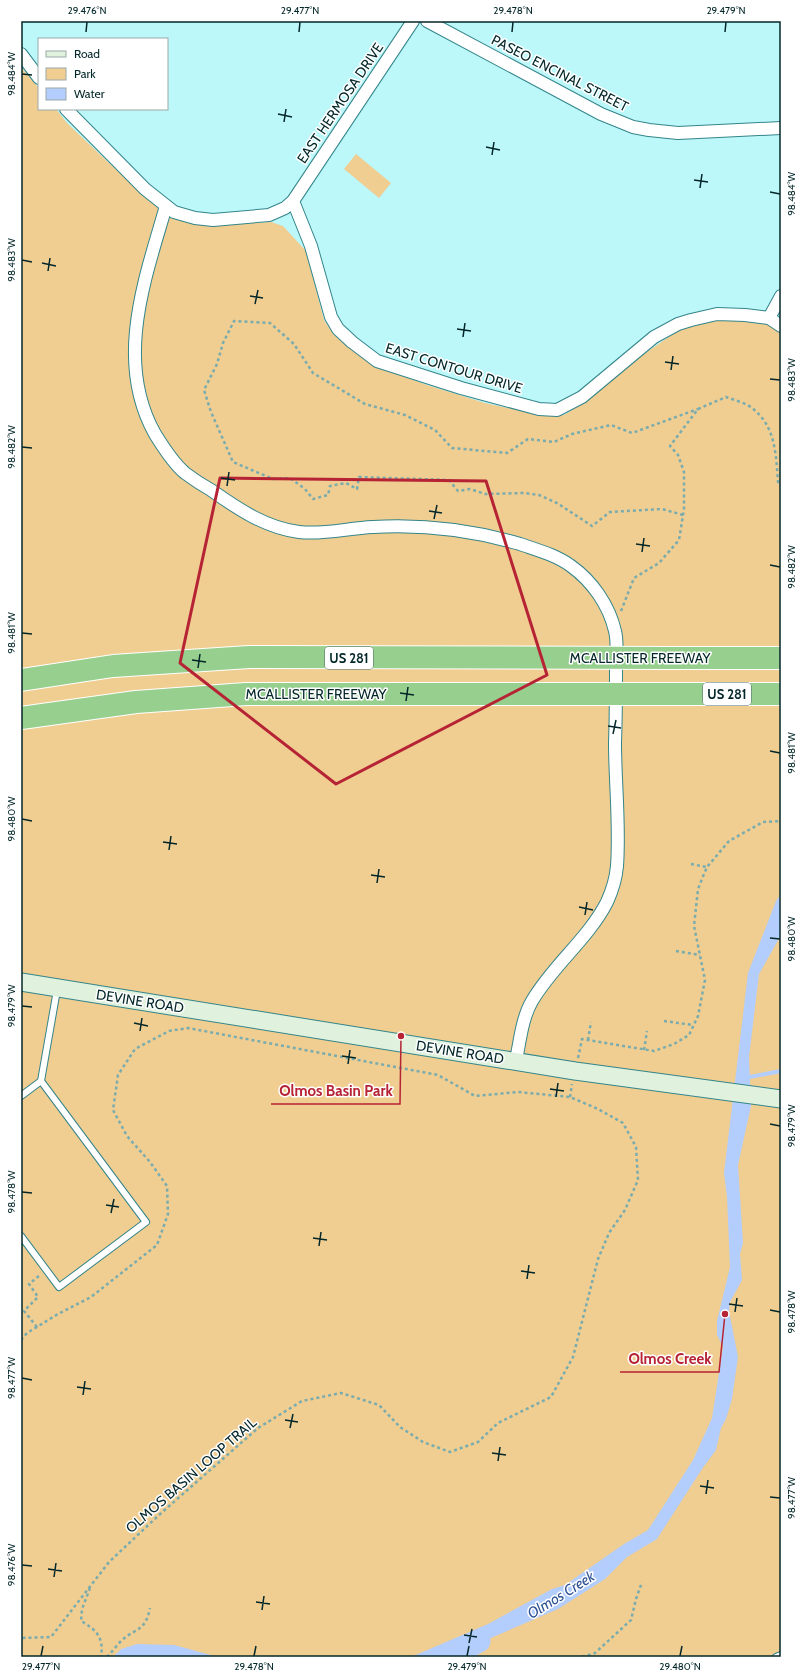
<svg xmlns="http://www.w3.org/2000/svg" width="802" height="1678" viewBox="0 0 802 1678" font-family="Cabin,sans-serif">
<rect width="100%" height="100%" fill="#bcf7fa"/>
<g fill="#f0cd91">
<path d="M21 67 39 88V109H56L67 123 148 200 176 220 217 225 271 222 283 226 306 251 324 320 334 335 384 369 427 385 485 403 539 415H564L588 400 641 356 673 334 692 324 730 317 766 323 781 332V1657H21Z"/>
<path d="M356 154 391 183 379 198 344 169Z"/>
</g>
<g fill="#b3cefc">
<path d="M781 894V935L759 974 749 1057 751 1106 738 1165 743 1243 740 1254 742 1280 730 1302 729 1311 738 1357 732 1399 726 1419 721 1428 716 1450 702 1469 657 1539 627 1557 605 1579 558 1609 447 1657H411L488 1624 552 1589 565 1585 624 1544 648 1530 693 1460 712 1418 723 1347 717 1335V1321L730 1267 727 1197 724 1173 748 973 776 901Z"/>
<path d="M137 1644 174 1645 218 1657H113L121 1649Z"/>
</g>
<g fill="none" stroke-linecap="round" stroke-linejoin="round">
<path stroke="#b3cefc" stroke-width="4" d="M744 1078 781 1071"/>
<path stroke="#b3cefc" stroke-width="23" d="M448 1657 479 1641"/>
<defs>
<g id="lane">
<path d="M21 1096 41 1081 57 990"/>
<path d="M21 1236 59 1287 146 1222 41 1081"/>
<path d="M776 1657 781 1655"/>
</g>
<g id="street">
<path d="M427 21 601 114 633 127 649 130 678 133 781 128"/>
<path d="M21 54 39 78"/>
<path d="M66 109 145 189 174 212 195 218 213 220 269 215 285 208 293 201 413 21"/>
<path d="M293 201 311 246 331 317 338 329 352 342 377 361 461 388 539 409 557 410 582 397 654 337 678 324 691 320 717 314 745 315 769 318 781 326"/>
<path d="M166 206C145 279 114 361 155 434 163 447 173 463 185 473 193 479 202 485 211 490 238 509 266 528 299 532 324 535 348 528 373 527 423 524 472 530 520 544 537 550 556 555 571 566 592 581 609 605 615 631 618 642 616 656 616 668 616 693 616 717 615 742 615 783 620 825 617 866 616 878 612 891 607 902 588 939 553 965 532 1001 522 1018 520 1041 516 1060"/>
<path d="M769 318 781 296"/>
</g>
<path id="secondary" d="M21 982 575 1071 781 1099"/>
<g id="highway">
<path d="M678 658H781"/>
<path d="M673 694H781"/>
</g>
</defs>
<use href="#lane" stroke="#33858a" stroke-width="8"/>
<use href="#street" stroke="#33858a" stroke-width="14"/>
<use href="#secondary" stroke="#33858a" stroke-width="19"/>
<use href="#highway" stroke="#fff" stroke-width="24"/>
<g stroke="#79acae" stroke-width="2.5" stroke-dasharray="3 3" stroke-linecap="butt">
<path d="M683 515 662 509 610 512 592 526 557 503 539 495 524 493 485 494 470 489 458 491 449 480 359 477 357 489 346 483 330 486 328 495 313 499 305 489 290 478 273 479 233 462 211 412 204 390 217 364 223 343 234 321 270 323 294 344 313 373 365 404 405 415 435 430 452 448 507 453 528 439 554 442 572 434 611 425 632 433 698 409"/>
<path d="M621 611 634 578 659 563 679 540 684 509V472L678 455 670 446 698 409 726 397C734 400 746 403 752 408 776 426 776 456 778 482L781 483"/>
<path d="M691 864 707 867"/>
<path d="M676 951 700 955"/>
<path d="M664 1021 693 1025"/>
<path d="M588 1040 591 1022"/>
<path d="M644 1050 647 1031"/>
<path d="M578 1058 582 1039 654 1051 674 1044 689 1035 698 1016 705 980 694 926 698 889 704 874 707 867 729 841 763 822 781 821"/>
<path d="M570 1097 572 1084"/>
<path d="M37 1327 24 1311 38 1297 29 1284 40 1275"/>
<path d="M21 1340 27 1333 58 1314 91 1297 157 1245 168 1214 167 1186 150 1162 127 1136 113 1110 118 1075 135 1049 169 1031 188 1028 438 1075 475 1096 518 1092 570 1097 598 1109 623 1123 636 1147 638 1180 625 1210 609 1233 598 1259 573 1357 551 1397 498 1423 478 1442 450 1452 423 1442 400 1427 379 1405 341 1393 302 1401 258 1428 159 1515 109 1562 51 1637 21 1638"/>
<path d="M90 1588 82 1609 81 1621C97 1630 104 1638 101 1657"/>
<path d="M107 1657C112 1652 117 1645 122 1640 137 1627 145 1632 150 1608"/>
<path d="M582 1657 595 1653 631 1620 636 1599 642 1582"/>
</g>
<use href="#lane" stroke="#fff" stroke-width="6"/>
<use href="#street" stroke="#fff" stroke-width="12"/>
<use href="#secondary" stroke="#e0f1dd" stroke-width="17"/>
<use href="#highway" stroke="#97cf8e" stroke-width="22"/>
<defs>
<g id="highway-bridge">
<path d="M21 680 113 666 249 657 678 658"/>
<path d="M21 718 136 702 246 694H673"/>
</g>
</defs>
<use href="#highway-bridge" stroke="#fff" stroke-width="24" stroke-linecap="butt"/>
<use href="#highway-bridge" stroke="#97cf8e" stroke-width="22"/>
</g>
<path fill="none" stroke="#b52335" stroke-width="3" stroke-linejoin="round" d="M220 478 486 481 547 675 336 784 180 663Z"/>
<path fill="none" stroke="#042729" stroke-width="1.5" d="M86 32 87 22M299 32 300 22M512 32 513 22M725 32 726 22M22 74 32 75M278 114 292 117M284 122 286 109M486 147 500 150M492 155 494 142M694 180 708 182M700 188 702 174M770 192 780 194M22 260 32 262M42 263 56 266M48 271 50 258M250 296 263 298M255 304 258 290M457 329 471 331M463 337 465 323M665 362 679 364M671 370 673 356M770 379 780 380M22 447 32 448M221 478 235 480M227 486 229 472M429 511 442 513M434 519 437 505M636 544 650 546M642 552 644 538M770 565 780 567M22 633 32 634M192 660 206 662M198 668 200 654M400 693 414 695M406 701 408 687M608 726 621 728M613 734 616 720M770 751 780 753M22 819 32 821M163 842 177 844M169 850 171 836M371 875 385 877M377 883 379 869M579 907 593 910M585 915 587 902M770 938 780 939M22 1006 32 1007M134 1023 148 1026M140 1031 142 1018M342 1056 356 1058M348 1064 350 1050M550 1089 564 1091M556 1097 558 1083M770 1124 780 1126M22 1192 32 1193M106 1205 119 1207M111 1213 114 1199M313 1238 327 1240M319 1246 321 1232M521 1271 535 1273M527 1279 529 1265M729 1304 743 1306M770 1310 780 1312M735 1312 737 1298M22 1378 32 1380M77 1387 91 1389M83 1395 85 1381M285 1420 298 1422M290 1428 293 1414M492 1453 506 1455M498 1461 500 1447M700 1486 714 1488M706 1494 708 1480M770 1497 780 1498M22 1565 32 1566M48 1569 62 1571M54 1577 56 1563M256 1602 270 1604M262 1610 264 1596M464 1635 477 1637M469 1643 472 1629M41 1656 43 1646M254 1656 256 1646M467 1656 469 1646M680 1656 682 1646"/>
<g text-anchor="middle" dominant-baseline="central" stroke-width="3" stroke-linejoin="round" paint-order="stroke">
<g fill="#fff" stroke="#4f6869" stroke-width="1">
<rect x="325" y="647" width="48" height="22" rx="3"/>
<rect x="703" y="683" width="48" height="22" rx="3"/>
</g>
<g font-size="13" font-weight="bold" fill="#042729">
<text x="349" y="658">US 281</text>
<text x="727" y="694">US 281</text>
</g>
<g font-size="14" fill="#042729" stroke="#fff">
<text transform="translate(560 73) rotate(27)">PASEO ENCINAL STREET</text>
<text transform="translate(340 103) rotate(-56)">EAST HERMOSA DRIVE</text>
<text transform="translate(454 368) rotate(17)">EAST CONTOUR DRIVE</text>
<text x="640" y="658">MCALLISTER FREEWAY</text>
<text x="316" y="694">MCALLISTER FREEWAY</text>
<text transform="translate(140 1001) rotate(9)">DEVINE ROAD</text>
<text transform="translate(460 1052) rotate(9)">DEVINE ROAD</text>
<text transform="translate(191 1475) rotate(-41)">OLMOS BASIN LOOP TRAIL</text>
</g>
<g font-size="15" font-style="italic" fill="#2d5295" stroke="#fff">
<text transform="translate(561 1595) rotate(-32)">Olmos Creek</text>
</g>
</g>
<path fill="none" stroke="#b52335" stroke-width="1.5" d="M401 1036L400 1104H271M725 1314L719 1372H620"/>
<g fill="#b52335" stroke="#fff" stroke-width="1.5">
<circle cx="401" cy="1036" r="4"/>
<circle cx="725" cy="1314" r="4"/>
</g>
<g font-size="15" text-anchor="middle" font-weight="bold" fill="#b52335" stroke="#fff" stroke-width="3" stroke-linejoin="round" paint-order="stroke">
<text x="336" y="1096">Olmos Basin Park</text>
<text x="670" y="1364">Olmos Creek</text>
</g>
<rect width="802" height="1678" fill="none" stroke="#ffffff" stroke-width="44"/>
<rect x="38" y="38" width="130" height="72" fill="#ffffff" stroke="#9ba9a9"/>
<rect x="46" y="51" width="20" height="6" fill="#e0f1dd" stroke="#9ba9a9"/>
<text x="74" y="58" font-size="12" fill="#042729">Road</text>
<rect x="46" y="68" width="20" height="12" fill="#f0cd91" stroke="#9ba9a9"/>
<text x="74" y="78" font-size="12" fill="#042729">Park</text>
<rect x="46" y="88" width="20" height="12" fill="#b3cefc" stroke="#9ba9a9"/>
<text x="74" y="98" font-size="12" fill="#042729">Water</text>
<rect x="22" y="22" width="758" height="1634" fill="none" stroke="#042729" stroke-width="1.5"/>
<g font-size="10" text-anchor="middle" fill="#042729">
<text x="87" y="14">29.476°N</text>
<text x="300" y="14">29.477°N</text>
<text x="513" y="14">29.478°N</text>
<text x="726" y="14">29.479°N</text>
<text transform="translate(11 74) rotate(-90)" y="4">98.484°W</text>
<text transform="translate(791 194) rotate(-90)" y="4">98.484°W</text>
<text transform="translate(11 260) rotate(-90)" y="4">98.483°W</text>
<text transform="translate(791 380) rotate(-90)" y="4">98.483°W</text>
<text transform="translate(11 447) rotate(-90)" y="4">98.482°W</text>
<text transform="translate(791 567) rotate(-90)" y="4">98.482°W</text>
<text transform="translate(11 633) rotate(-90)" y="4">98.481°W</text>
<text transform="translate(791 753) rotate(-90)" y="4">98.481°W</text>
<text transform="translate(11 819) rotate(-90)" y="4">98.480°W</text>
<text transform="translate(791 939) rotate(-90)" y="4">98.480°W</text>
<text transform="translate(11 1006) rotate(-90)" y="4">98.479°W</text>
<text transform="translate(791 1126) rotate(-90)" y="4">98.479°W</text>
<text transform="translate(11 1192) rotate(-90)" y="4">98.478°W</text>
<text transform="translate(791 1312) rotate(-90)" y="4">98.478°W</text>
<text transform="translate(11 1378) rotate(-90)" y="4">98.477°W</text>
<text transform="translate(791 1498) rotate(-90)" y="4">98.477°W</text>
<text transform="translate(11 1565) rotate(-90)" y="4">98.476°W</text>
<text x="41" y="1670">29.477°N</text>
<text x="254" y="1670">29.478°N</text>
<text x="467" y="1670">29.479°N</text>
<text x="680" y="1670">29.480°N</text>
</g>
</svg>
